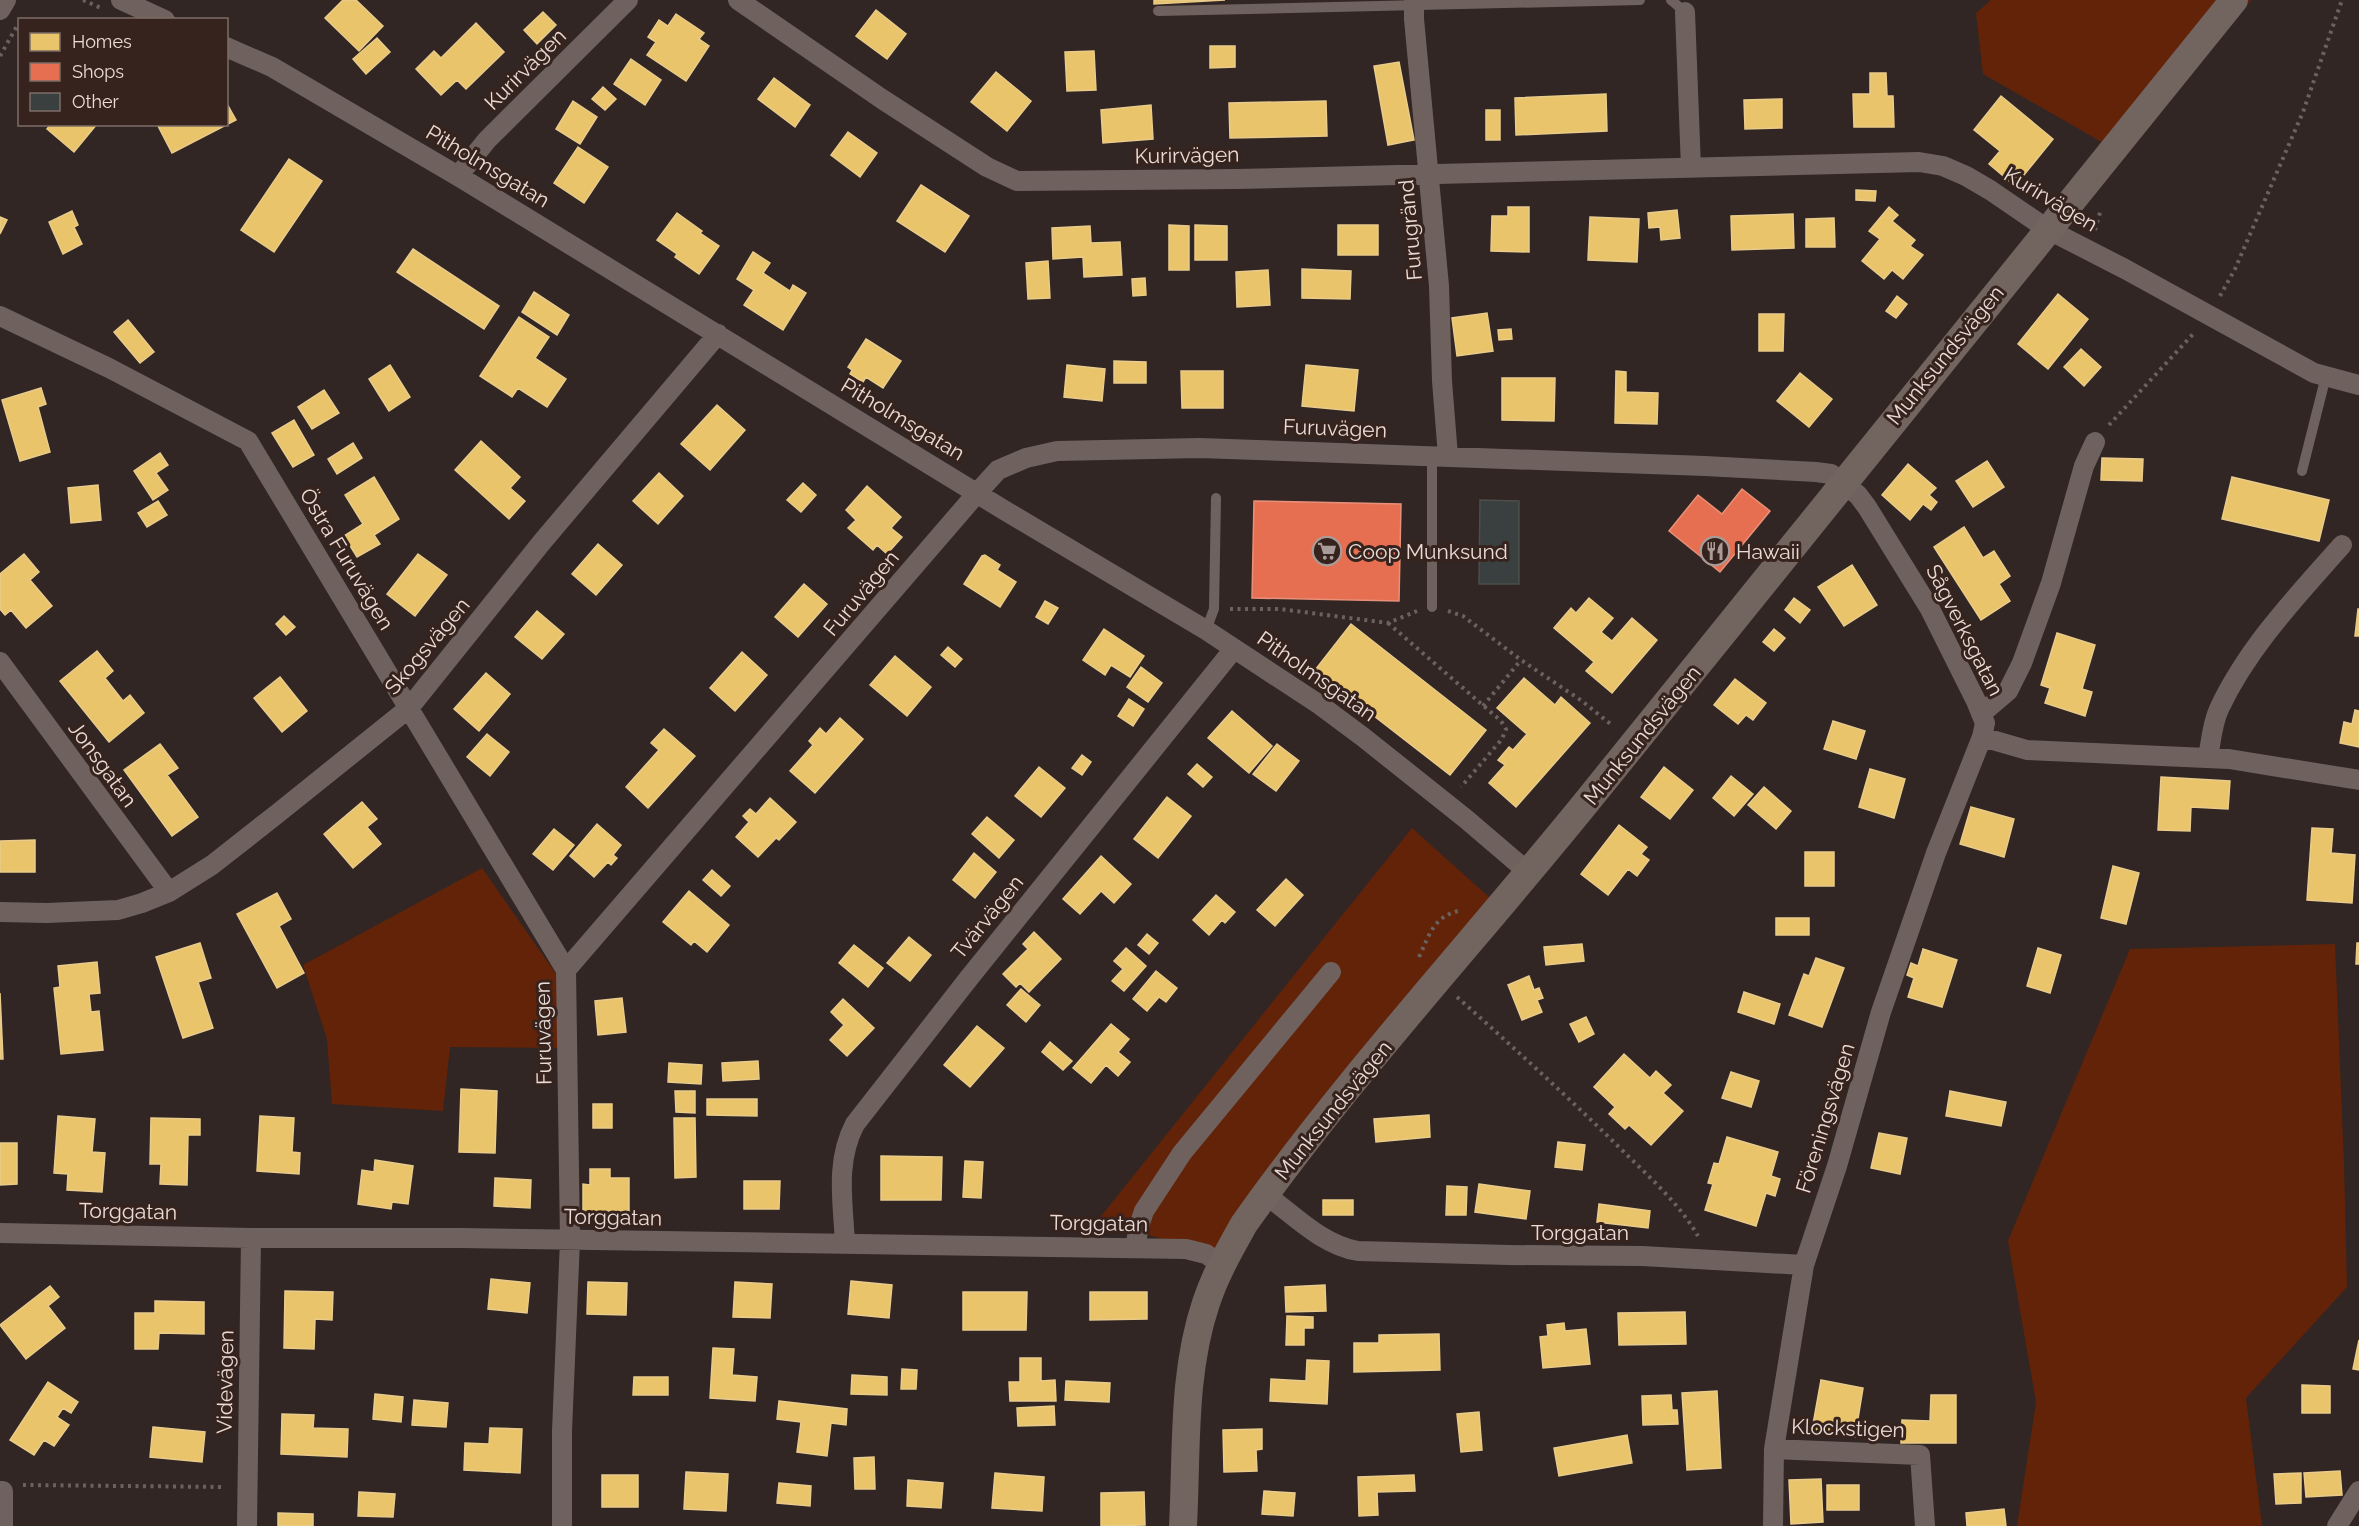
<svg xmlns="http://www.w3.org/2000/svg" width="2359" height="1526" font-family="Raleway,sans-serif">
  <rect width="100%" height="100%" fill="#312623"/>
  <path fill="#632309" d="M1991 0H2251L2126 156 1983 74 1976 13Z
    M1412 828 1500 907 1230 1259 1098 1220Z
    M482 868 561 981 560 1048 450 1047 443 1111 332 1104 327 1039 303 965Z
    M2335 944 2344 1165 2347 1287 2246 1398 2262 1526H2017L2036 1402 2008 1241 2130 949Z"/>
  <path fill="#e9c46a" stroke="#e9cb8b" stroke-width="1.5" d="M343 0H356L383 26 359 51 325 18Z
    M1154 0H1225L1154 4Z
    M876 10 906 34 887 59 856 36Z
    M543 12 556 25 537 44 524 30Z
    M676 14 704 33 699 39 709 46 686 81 647 55 656 42 648 37 659 20 668 26Z
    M476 23 504 52 466 89 457 80 441 95 416 69 434 51 441 58Z
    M377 38 390 52 366 74 353 59Z
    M1210 46H1235V67L1210 68Z
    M1094 51 1096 90 1067 91 1065 52Z
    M631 59 661 80 645 105 614 84Z
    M1399 62 1414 140 1388 145 1374 66Z
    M996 72 1031 101 1007 131 971 102Z
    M1870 73H1886L1887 96H1893L1894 127H1854L1853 94H1870Z
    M774 78 810 105 795 127 758 99Z
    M603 87 616 99 605 110 592 99Z
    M1606 94 1607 131 1516 135 1515 98Z
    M2001 96 2053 139 2015 186 1989 164 2000 151 1974 130Z
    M1782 99V128L1745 129 1744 100Z
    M573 101 597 117 580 144 556 129Z
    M1326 101 1327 136 1230 138 1229 103Z
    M226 102 236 120 172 153 158 126 226 124Z
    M1151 105 1153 139 1103 143 1101 110Z
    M1486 110H1500V140H1486Z
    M51 124H97L74 152 47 129Z
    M848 132 877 153 860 177 831 155Z
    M578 147 608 167 584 203 554 183Z
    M289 159 322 181 274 252 241 230Z
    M921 185 969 216 945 252 897 221Z
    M1856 190 1876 191 1875 201 1856 200Z
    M1508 207H1529V252L1491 251 1492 216H1508Z
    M1889 207 1898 215 1892 221 1915 240 1910 246 1923 255 1903 279 1892 270 1884 279 1862 261 1880 239 1869 231Z
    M1677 210 1680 238 1661 240 1660 227 1649 228 1648 213Z
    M72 211 78 225 74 227 82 244 63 254 49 222Z
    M677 213 702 231 700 233 719 246 699 274 675 257 677 254 657 240Z
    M1793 214 1794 248 1732 250 1731 216Z
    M0 217 7 220 0 234Z
    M1590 217 1639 219 1637 262 1588 260Z
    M1834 218 1835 247H1806V219Z
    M1169 225 1189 226V270H1169Z
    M1195 225 1227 226V260H1195Z
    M1338 225H1378V255H1338Z
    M1090 226 1091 243 1120 242 1122 275 1084 277 1083 257 1053 259 1052 228Z
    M413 249 499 306 484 329 397 272Z
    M753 252 770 263 763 273 790 291 793 285 806 293 783 330 744 305 754 290 737 279Z
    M1048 261 1050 298 1028 299 1026 263Z
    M1302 269 1351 271 1350 299 1302 298Z
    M1268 270 1270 305 1237 307 1236 272Z
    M1145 278 1146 295 1133 296 1132 279Z
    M534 292 569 315 557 335 522 312Z
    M2058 294 2088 319 2048 369 2018 344Z
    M1897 296 1907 304 1896 318 1886 311Z
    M1487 313 1493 351 1457 356 1452 318Z
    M1759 314H1784L1783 351H1759Z
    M519 317 549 337 535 358 566 379 547 407 518 388 512 397 480 376Z
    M128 320 154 352 140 363 114 332Z
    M1511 329 1512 339 1499 340 1498 330Z
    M866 339 901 361 883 388 866 377 863 382 850 374 852 370 848 367Z
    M2081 349 2101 367 2084 386 2064 367Z
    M1114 361 1146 362V383H1114Z
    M390 365 410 397 389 411 369 379Z
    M1067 365 1105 369 1102 401 1064 397Z
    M1306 365 1358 370 1354 411 1302 406Z
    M1181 371H1223V408H1182Z
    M1616 371 1626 372V392L1658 393 1657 424 1615 423Z
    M1800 373 1832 399 1809 427 1777 401Z
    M1502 378H1555L1554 421 1502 420Z
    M41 388 46 404 38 407 50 452 20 461 2 400Z
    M324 390 339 413 312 429 298 407Z
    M717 405 745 430 710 470 681 444Z
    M294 420 314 455 293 467 272 433Z
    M481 441 520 477 510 488 525 501 509 519 455 470Z
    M353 443 362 458 337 474 328 459Z
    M160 453 168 465 156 473 168 490 153 500 134 471Z
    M2102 458 2143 459 2142 481 2101 480Z
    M1987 461 2004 487 1973 507 1956 481Z
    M1908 464 1936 488 1929 495 1937 502 1931 510 1923 504 1910 520 1882 495Z
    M659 473 683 496 658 524 633 501Z
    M374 477 399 519 374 535 380 544 357 557 344 536 363 524 345 495Z
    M2232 477 2329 500 2319 541 2222 519Z
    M803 483 816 495 801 512 787 500Z
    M98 485 101 520 71 523 68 488Z
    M867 486 901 517 891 528 902 537 887 554 877 545 873 550 848 528 856 520 846 510Z
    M158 501 167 515 147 527 138 513Z
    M1964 527 1983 558 1994 551 2010 576 1999 584 2010 601 1981 620 1934 547Z
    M598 544 622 565 596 595 572 574Z
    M24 554 39 572 30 580 52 606 26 628 11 610 5 615 0 609V574Z
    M418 554 447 575 415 616 387 594Z
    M985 555 1000 565 997 570 1016 582 1000 607 964 584 982 556Z
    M1852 565 1877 605 1844 626 1818 587Z
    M804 584 827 604 798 637 775 617Z
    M1589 598 1613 618 1601 632 1612 641 1632 618 1657 640 1612 693 1586 671 1594 662 1554 628 1571 608 1576 613Z
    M1794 598 1810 610 1800 623 1785 610Z
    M1045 601 1058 608 1048 624 1036 617Z
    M2358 609H2359V636H2355Z
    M537 611 564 634 542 659 515 637Z
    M284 616 295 627 286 635 276 624Z
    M1351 624 1486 730 1450 775 1315 670Z
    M1104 629 1144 656 1130 677 1111 665 1105 675 1083 660Z
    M1774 629 1785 638 1774 651 1763 642Z
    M2057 633 2095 645 2082 689 2092 692 2085 716 2045 703 2050 688 2041 685Z
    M948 647 962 659 955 667 941 655Z
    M97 651 113 671 105 678 123 701 130 695 144 713 109 742 60 681Z
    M742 652 767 675 735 711 710 688Z
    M895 656 931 687 907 716 870 685Z
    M1141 667 1162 683 1148 702 1127 687Z
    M486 673 510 694 479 731 454 709Z
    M280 677 307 711 282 732 254 698Z
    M1524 678 1555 705 1561 697 1590 723 1516 807 1489 783 1505 765 1498 760 1509 747 1513 750 1527 734 1497 708Z
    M1735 679 1766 703 1753 720 1746 715 1738 724 1714 705Z
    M1129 699 1144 709 1133 726 1118 716Z
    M2355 710 2359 711V747L2340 743 2344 722 2352 724Z
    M1232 711 1272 746 1249 773 1208 738Z
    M840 718 863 739 815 793 790 771 813 745 809 741 820 728 826 734Z
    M1833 721 1865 731 1856 759 1824 749Z
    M664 729 695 756 648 808 626 787 659 750 651 743Z
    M487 734 509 752 490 776 467 757Z
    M160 744 178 768 167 775 198 817 172 836 124 770Z
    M1277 744 1299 761 1276 791 1253 774Z
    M1082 755 1091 762 1082 775 1072 768Z
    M1197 764 1212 777 1203 787 1188 774Z
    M1039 767 1065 788 1041 817 1015 796Z
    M1664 767 1693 790 1670 819 1641 797Z
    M1870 769 1905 779 1894 818 1859 807Z
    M1731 776 1753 794 1734 816 1713 798Z
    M2161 777 2230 781 2228 809 2191 807 2190 831 2158 830Z
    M1764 787 1791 811 1776 829 1748 805Z
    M1167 797 1191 816 1158 858 1134 839Z
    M770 798 796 822 779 840 776 838 758 857 736 837 749 822 743 816 750 809 756 814Z
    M362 802 377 819 367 827 381 844 353 868 324 834Z
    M1971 807 2014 819 2004 857 1960 844Z
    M987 817 1014 840 999 858 972 834Z
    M597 824 621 845 613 855 617 858 611 865 608 862 594 877 570 856Z
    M1619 825 1647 847 1641 854 1649 860 1637 876 1628 869 1608 895 1581 874Z
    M2312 828 2333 829 2331 853 2355 855 2352 903 2307 900Z
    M554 829 574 845 553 870 533 854Z
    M35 840V872H0V841Z
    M1805 852H1834V886H1805Z
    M974 853 996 872 975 898 953 880Z
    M1101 856 1131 884 1114 903 1101 891 1080 914 1063 899Z
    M2113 866 2139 873 2126 924 2101 918Z
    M712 870 730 886 721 896 703 880Z
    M1286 879 1303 895 1275 926 1257 910Z
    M689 891 729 925 707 952 694 941 691 945 663 922Z
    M277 893 291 919 279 926 304 973 277 988 237 914Z
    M1216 895 1235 912 1225 923 1222 920 1209 935 1193 920Z
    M1776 918H1809V935H1776Z
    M1034 932 1061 959 1029 992 1020 983 1016 987 1003 974 1028 949 1023 944Z
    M1147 934 1158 943 1149 954 1138 945Z
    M909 937 931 955 910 981 887 963Z
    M200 943 211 978 198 982 213 1028 183 1038 156 957Z
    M2357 943H2359V964H2356Z
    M1582 944 1584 961 1546 965 1544 947Z
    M854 945 883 968 868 987 839 963Z
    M1126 948 1146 966 1124 991 1112 981 1123 969 1114 961Z
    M2038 948 2061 955 2050 993 2027 986Z
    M1923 949 1957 960 1942 1007 1908 997 1914 978 1907 975 1911 963 1918 966Z
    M1816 958 1844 968 1822 1027 1789 1015 1804 974 1809 976Z
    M97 962 100 993 89 994 91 1012 99 1011 103 1050 61 1054 54 988 60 987 58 966Z
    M1156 971 1177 988 1166 1002 1159 997 1147 1011 1133 999Z
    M1529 976 1534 990 1539 988 1543 998 1537 1000 1542 1012 1522 1020 1508 985Z
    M1021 989 1040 1005 1026 1022 1007 1005Z
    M1744 992 1780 1004 1774 1024 1738 1012Z
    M0 993 3 1059H0Z
    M622 998 626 1032 598 1035 595 1001Z
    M843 999 874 1028 847 1056 830 1040 844 1025 831 1012Z
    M1586 1017 1594 1034 1579 1042 1570 1024Z
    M1111 1024 1129 1039 1118 1052 1130 1062 1118 1076 1106 1065 1091 1083 1073 1068Z
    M977 1026 1004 1048 970 1087 944 1065Z
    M1050 1042 1072 1061 1063 1070 1042 1052Z
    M1624 1054 1650 1078 1656 1071 1671 1085 1663 1093 1683 1111 1651 1145 1629 1125 1625 1129 1609 1114 1615 1107 1594 1087Z
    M758 1061 759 1079 723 1081 722 1063Z
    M669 1063 702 1065 701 1084 668 1082Z
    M1731 1072 1759 1081 1751 1107 1722 1098Z
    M461 1089 497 1091 495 1153 459 1152Z
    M675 1091H695V1113L676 1112Z
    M1950 1091 2006 1102 2001 1126 1946 1116Z
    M707 1099H757V1116L707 1115Z
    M593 1104H612V1128H593Z
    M1429 1115 1430 1137 1376 1142 1374 1119Z
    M58 1116 95 1119 92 1152 105 1153 102 1192 67 1190 68 1174 54 1173Z
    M260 1116 294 1118 292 1152 300 1153 299 1174 257 1171Z
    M151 1118 200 1119V1135H188L187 1185 160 1184 161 1164H150Z
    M674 1118H695L696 1177 675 1178Z
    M1879 1133 1907 1138 1900 1174 1871 1168Z
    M1727 1137 1778 1152 1771 1176 1780 1179 1775 1196 1766 1193 1756 1226 1705 1210 1713 1184 1708 1183 1714 1163 1719 1164Z
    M1558 1142 1585 1145 1582 1170 1555 1167Z
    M0 1143H17V1184L0 1185Z
    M881 1156 942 1157 941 1200H881Z
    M375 1160 413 1166 408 1204 392 1202 391 1209 358 1204 362 1170 374 1172Z
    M965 1161 983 1162 981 1198 963 1197Z
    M590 1169H610V1178H629V1211L583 1212V1184L590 1185Z
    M495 1178 531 1180 530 1208 494 1206Z
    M744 1181H780L779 1209H744Z
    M1479 1184 1530 1191 1526 1219 1475 1212Z
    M1447 1186 1467 1187 1466 1215H1446Z
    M1323 1200H1353V1215H1323Z
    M1599 1204 1650 1211 1648 1228 1597 1222Z
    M491 1279 530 1283 527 1313 488 1309Z
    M851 1281 892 1285 889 1318 848 1314Z
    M588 1282 627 1283 626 1315 587 1314Z
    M735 1282 772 1284 770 1318 733 1317Z
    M1325 1285 1326 1311 1286 1312 1285 1287Z
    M50 1286 59 1297 48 1306 65 1328 26 1359 0 1325Z
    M285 1291 333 1292 332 1320 315 1319 314 1349 284 1348Z
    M963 1292H1027L1026 1330H963Z
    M1090 1292H1147V1319L1090 1320Z
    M155 1301 204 1302V1334L159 1333 158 1349H135V1313H155Z
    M1685 1312 1686 1344 1619 1345 1618 1313Z
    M1287 1316 1313 1317V1328H1304V1345H1286Z
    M1564 1323 1565 1331 1586 1329 1590 1364 1543 1368 1540 1337 1548 1336 1547 1325Z
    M1439 1334 1440 1370 1354 1372V1343H1379V1335Z
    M2359 1340V1370L2353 1369Z
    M713 1348 734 1349 732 1375 757 1377 755 1401 710 1398Z
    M1020 1358H1041V1381L1055 1380 1056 1401H1010L1009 1382H1020Z
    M1307 1360 1329 1361 1327 1404 1270 1401 1271 1379 1306 1381Z
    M902 1369 917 1370 916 1389H901Z
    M852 1375 887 1377V1395L851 1394Z
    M634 1377H668V1395H633Z
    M1821 1380 1863 1388 1855 1437 1812 1430Z
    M1066 1381 1110 1383 1109 1402 1065 1400Z
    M48 1382 78 1402 71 1413 63 1408 57 1417 69 1425 54 1446 44 1440 34 1455 10 1440Z
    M2302 1385 2330 1386V1413H2302Z
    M1717 1391 1721 1468 1687 1470 1682 1393Z
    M375 1394 403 1397 401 1422 373 1419Z
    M1671 1395 1672 1410H1677L1678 1424 1643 1425 1642 1396Z
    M1931 1395H1956V1443H1901L1902 1420 1930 1421Z
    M414 1400 448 1403 446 1427 412 1425Z
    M779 1401 847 1409 846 1425 831 1423 827 1456 797 1452 801 1422 777 1419Z
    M1054 1406 1055 1425 1018 1426 1017 1408Z
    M1479 1412 1482 1450 1461 1452 1457 1414Z
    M282 1414 314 1415 313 1428 348 1429 347 1457 281 1454Z
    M153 1427 205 1432 202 1462 150 1457Z
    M490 1428 522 1429 520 1473 464 1470 465 1443 489 1444Z
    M1262 1429V1449L1256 1450 1257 1471 1224 1472 1223 1430Z
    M1627 1435 1632 1463 1559 1476 1554 1448Z
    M874 1457 875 1489H855L854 1458Z
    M2340 1471 2342 1495 2306 1497 2304 1473Z
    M686 1472 728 1474 726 1511 684 1509Z
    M995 1473 1044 1477 1042 1511 992 1508Z
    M2301 1473V1503L2276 1504 2274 1474Z
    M602 1475H638V1507H602Z
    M1414 1475 1415 1491 1377 1492 1378 1515 1359 1516 1358 1477Z
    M1821 1479 1823 1522 1791 1524 1789 1480Z
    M908 1480 943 1483 941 1508 907 1506Z
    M779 1483 811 1486 810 1506 777 1503Z
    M1827 1485H1859V1510H1827Z
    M1264 1491 1295 1493 1293 1516 1262 1514Z
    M359 1492 395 1494 393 1517 358 1516Z
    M1144 1492 1145 1525 1101 1526V1493Z
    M2004 1509 2006 1526H1967L1966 1513Z
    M278 1513 313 1514V1526H278Z"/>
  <path fill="#e76f51" stroke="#e89079" stroke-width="1.5" d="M1742 489 1770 511 1720 572 1669 531 1698 495 1722 514Z
    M1254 501 1401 504 1399 601 1252 598Z"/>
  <path fill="#39403f" stroke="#4d4d4a" stroke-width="1.5" d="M1480 500 1519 501V584H1479Z"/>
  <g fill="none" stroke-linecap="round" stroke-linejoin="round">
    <path stroke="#6b615e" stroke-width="4" stroke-dasharray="3 4.5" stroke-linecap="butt" d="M83 0 101 8
      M0 56 17 26
      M2095 230 2101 209
      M2220 296 2235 269 2303 112 2342 0
      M2109 425 2195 332
      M1230 609H1280L1388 623 1417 611
      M1448 611 1463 616 1521 660 1582 701 1613 726
      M1388 623 1501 721 1506 729 1502 739 1461 787
      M1483 706 1521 660
      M1419 957C1430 934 1433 916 1462 910
      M1457 997C1513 1047 1568 1097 1622 1150 1649 1177 1679 1203 1698 1236
      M23 1485 225 1487"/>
    <path stroke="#6f625e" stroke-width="10" d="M1671 0 1685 12
      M1158 11 1640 0
      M2302 471 2326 376
      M1432 607V456
      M1206 630 1214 609 1216 498"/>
    <path stroke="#6f625e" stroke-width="20" d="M121 0 165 20
      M738 0 882 99 987 167 1017 181 1237 179 1919 162 1943 166 1966 176 1990 190 2047 229 2125 269 2314 373 2359 385
      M1414 0V19L1439 286 1442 381 1448 456
      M0 10 6 0
      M1685 12 1691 168
      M226 47 272 67 458 176 1004 510 1206 630 1320 705 1363 737 1466 819 1528 872
      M458 176 487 140 628 0
      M0 316 109 368 248 441 566 970
      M0 662 169 892
      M1981 714 2008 691 2022 663 2051 583 2084 466 2095 442
      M2208 758C2211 742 2212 724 2219 709 2248 647 2297 596 2342 545
      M0 912 47 913 118 910 142 903 169 892 212 865 277 814 409 708 542 542 718 334
      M1265 1194C1294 1215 1322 1245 1358 1251L1509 1255 1642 1256 1804 1265
      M0 1233 251 1238H461L1186 1249 1206 1254 1222 1265
      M845 1243C843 1202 835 1162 855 1124L969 978 1229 655 1232 647
      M1135 1248 1139 1226 1144 1211 1182 1153 1331 972
      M1774 1449 1920 1455 1925 1526
      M0 1491H3V1526
      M247 1526 251 1238
      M562 1526V1431L570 1240 566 970 978 492 998 470 1026 458 1057 451 1199 448 1705 466 1816 472 1831 474 1858 495 1867 507 1930 609 1976 701 1985 723 1982 737 2027 750 2229 759 2359 780
      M1773 1526 1774 1449 1804 1265 1837 1166 1881 1012 1936 853 1982 737
      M2337 1526 2359 1491"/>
    <path stroke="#72645f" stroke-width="28" d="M1183 1526C1187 1451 1182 1374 1206 1303 1215 1275 1230 1249 1244 1224 1351 1073 1477 938 1593 794 1807 530 2019 264 2234 0"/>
  </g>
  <defs>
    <g id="supermarket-ring" transform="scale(1.5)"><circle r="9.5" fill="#37231d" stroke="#a99c98" stroke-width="1.5"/><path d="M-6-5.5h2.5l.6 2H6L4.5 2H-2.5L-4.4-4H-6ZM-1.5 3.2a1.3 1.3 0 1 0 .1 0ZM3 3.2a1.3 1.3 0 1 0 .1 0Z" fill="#a99c98"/></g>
    <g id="restaurant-ring" transform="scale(1.5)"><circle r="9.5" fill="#37231d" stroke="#a99c98" stroke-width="1.5"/><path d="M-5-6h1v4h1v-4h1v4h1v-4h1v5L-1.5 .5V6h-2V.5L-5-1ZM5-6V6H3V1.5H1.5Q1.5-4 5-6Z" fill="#a99c98"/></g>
  </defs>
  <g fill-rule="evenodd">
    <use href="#supermarket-ring" x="1327" y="551"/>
    <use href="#restaurant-ring" x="1715" y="551"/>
  </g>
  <g text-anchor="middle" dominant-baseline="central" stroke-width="6" stroke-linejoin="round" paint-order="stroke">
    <g font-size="21" fill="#e9dcd7" stroke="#37231d">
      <text transform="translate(525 69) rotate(-45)">Kurirvägen</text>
      <text transform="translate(1187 155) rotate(-1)">Kurirvägen</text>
      <text transform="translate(488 166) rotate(31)">Pitholmsgatan</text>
      <text transform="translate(2051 199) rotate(31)">Kurirvägen</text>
      <text transform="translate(1410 230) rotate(-95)">Furugränd</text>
      <text transform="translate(1945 355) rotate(-51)">Munksundsvägen</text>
      <text transform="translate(903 419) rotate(31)">Pitholmsgatan</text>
      <text transform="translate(1335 428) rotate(2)">Furuvägen</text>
      <text transform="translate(347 559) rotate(59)">Östra Furuvägen</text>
      <text transform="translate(861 593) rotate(-50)">Furuvägen</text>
      <text transform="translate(1965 630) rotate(63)">Sågverksgatan</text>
      <text transform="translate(427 646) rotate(-50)">Skogsvägen</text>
      <text transform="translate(1317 676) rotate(35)">Pitholmsgatan</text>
      <text transform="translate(1642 735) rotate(-51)">Munksundsvägen</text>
      <text transform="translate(103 764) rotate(54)">Jonsgatan</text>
      <text transform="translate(987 917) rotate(-51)">Tvärvägen</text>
      <text transform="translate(543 1033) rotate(-91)">Furuvägen</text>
      <text transform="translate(1333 1110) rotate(-51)">Munksundsvägen</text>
      <text transform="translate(1825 1118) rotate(-73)">Föreningsvägen</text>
      <text transform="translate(128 1211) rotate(1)">Torggatan</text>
      <text transform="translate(613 1217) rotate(1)">Torggatan</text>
      <text transform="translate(1099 1223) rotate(1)">Torggatan</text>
      <text x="1580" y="1232">Torggatan</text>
      <text transform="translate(225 1382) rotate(-89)">Videvägen</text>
      <text transform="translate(1848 1428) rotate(2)">Klockstigen</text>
    </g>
    <g font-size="21" fill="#e9dcd7" stroke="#37231d" text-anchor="start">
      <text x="1348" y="551">Coop Munksund</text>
      <text x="1736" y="551">Hawaii</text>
    </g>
  </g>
  <rect x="18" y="18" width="210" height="108" fill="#37231d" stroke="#7e6d67" stroke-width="1.5"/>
  <rect x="30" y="33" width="30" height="18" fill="#e9c46a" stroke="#7e6d67" stroke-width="1.5"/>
  <text x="72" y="48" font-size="18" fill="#e9dcd7">Homes</text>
  <rect x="30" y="63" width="30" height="18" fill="#e76f51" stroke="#7e6d67" stroke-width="1.5"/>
  <text x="72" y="78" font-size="18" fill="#e9dcd7">Shops</text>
  <rect x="30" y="93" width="30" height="18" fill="#39403f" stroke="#7e6d67" stroke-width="1.5"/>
  <text x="72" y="108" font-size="18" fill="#e9dcd7">Other</text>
</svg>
